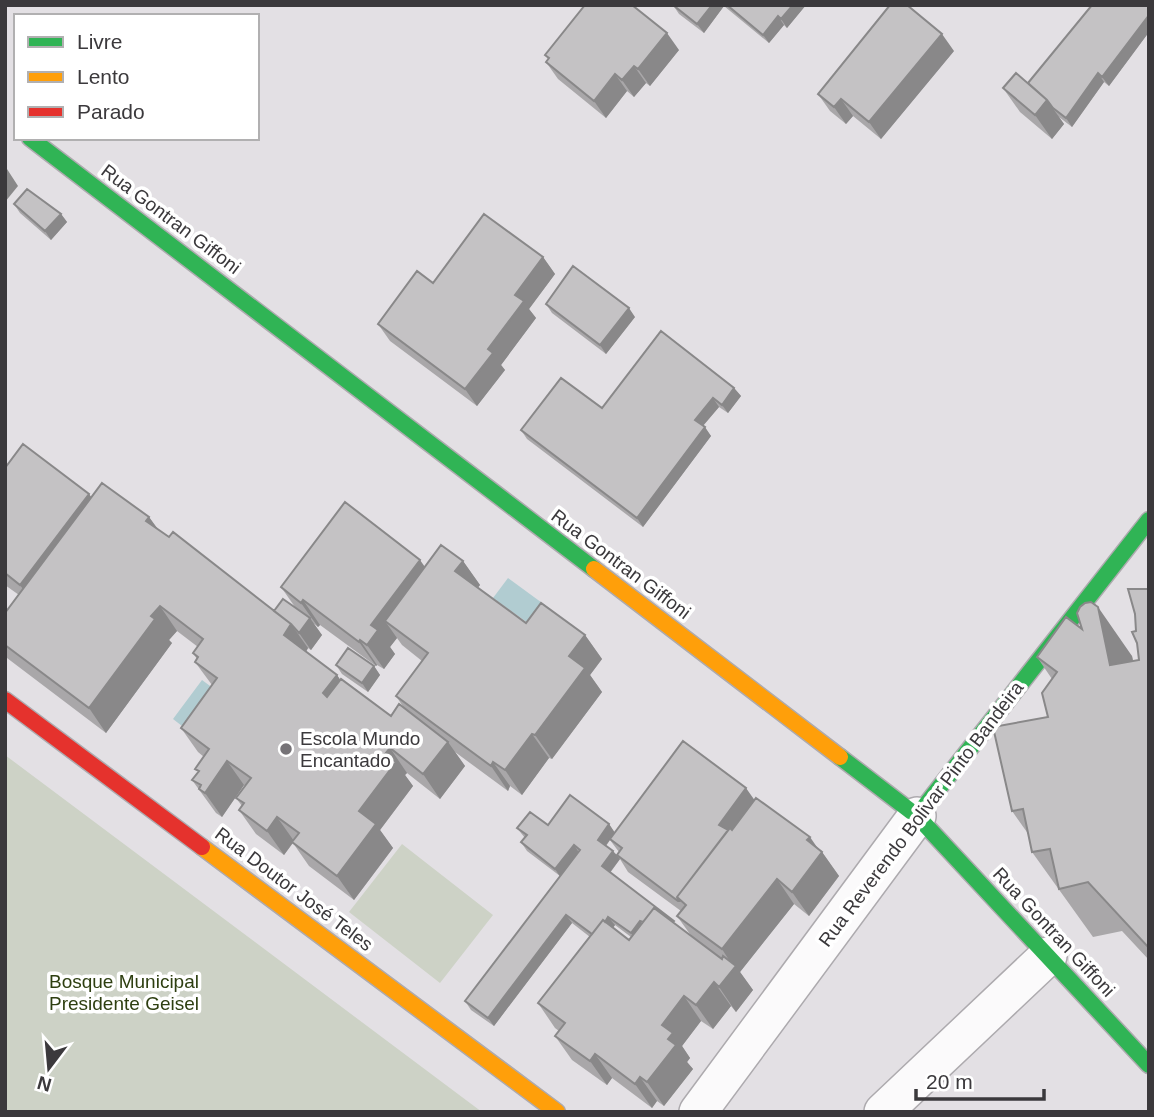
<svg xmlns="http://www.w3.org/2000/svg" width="1154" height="1117" font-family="Arial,sans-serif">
  <rect width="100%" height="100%" fill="#e3e0e4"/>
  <path fill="#cdd2c6" d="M5 755 482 1112H5Z
    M402 844 493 915 440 983 349 912Z"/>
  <path fill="#b1ccd1" d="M508 578 549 608 535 628 493 598Z
    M202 680 221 694 191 733 173 719Z"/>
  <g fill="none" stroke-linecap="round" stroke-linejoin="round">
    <g stroke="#adaaae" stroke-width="40">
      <path id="street" d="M698 1112 917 816
        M883 1112 1048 956"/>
    </g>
    <g stroke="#adaaae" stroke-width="19">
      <path id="fast" d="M30 138 594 569
        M840 757 917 816 1149 1065
        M917 816 1149 520"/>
    </g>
    <g stroke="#adaaae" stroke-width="19">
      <path id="slow" d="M594 569 840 757
        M202 847 557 1112"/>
    </g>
    <g stroke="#adaaae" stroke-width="19">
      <path id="jam" d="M5 700 202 847"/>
    </g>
    <use href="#street" stroke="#fbfafb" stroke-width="37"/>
    <use href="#fast" stroke="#30b455" stroke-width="16"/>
    <use href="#slow" stroke="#ff9f0a" stroke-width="16"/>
    <use href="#jam" stroke="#e5322d" stroke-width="16"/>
  </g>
  <path fill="#a9a7a9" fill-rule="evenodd" d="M673 5H806L787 28 784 25 769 43 724 6 704 33 679 14Z
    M1149 5V32L1109 86 1104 82 1072 127 1059 117 1064 124 1052 139 1020 112 1003 88 1028 83Z
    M679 50 650 86 646 83 634 97 627 91 606 118 558 79 546 62 548 59 545 55Z
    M954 51 881 139 853 116 846 124 830 111 818 94Z
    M14 204 61 214 67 222 51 240 20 213Z
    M543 257 555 274 529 309 536 318 501 365 505 370 477 406 390 341 378 324 433 283Z
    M546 304 635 317 606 354 552 313Z
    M734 388 741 396 728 413 719 407 703 426 711 436 643 527 527 439 521 430 602 408Z
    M5 468 89 494 91 497 149 517 158 529 274 611 295 607 281 587 425 567 463 561 480 585 477 588 526 623 585 635 602 659 590 675 602 692 552 759 549 758 522 795 510 786 508 791 455 752 465 766 440 799 407 773 405 775 413 786 380 830 393 848 354 900 309 866 293 843 284 855 256 834 239 810 242 806 236 798 245 786 244 785 222 817 216 813 192 780 198 772 195 769 204 757 198 752 181 728 212 685 195 662 197 659 193 653 198 647 177 631 169 640 172 643 106 733 7 658 5 656V613L19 595 5 585ZM313 623 318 627 320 625 376 666 377 665 384 669 395 654 390 647 397 638 402 645 422 661 396 696 404 708 391 716 340 680 337 675 306 652 308 648 311 650 322 635Z
    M1149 589V960L1122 931 1093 937 1032 852 1029 835 1012 811 1048 717 1052 679 1037 657 1082 629 1132 656 1133 661 1139 660 1136 631Z
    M336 665 374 666 380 675 368 692 342 674Z
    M755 800 822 852 839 876 809 916 794 904 740 972 753 990 736 1012 731 1006 713 1029 701 1021 682 1046 690 1058 687 1062 693 1069 664 1106 657 1101 652 1108 612 1078 607 1085 572 1060 555 1036 559 1031 555 1028 538 1003 590 937 572 923 494 1026 471 1010 465 1001 560 876 527 851 521 842 525 838 517 828 548 825 609 824 615 833ZM610 840 619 852 617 855 606 846ZM620 859 628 872 681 911 677 916 692 937 610 873ZM615 925 631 937 629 940 613 928Z"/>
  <path fill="#898889" d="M712 5 724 6 704 33 697 24Z
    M793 5H806L787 28 781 19Z
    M1149 15V32L1109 86 1102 77Z
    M778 16 784 25 769 43 763 35Z
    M667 33 679 50 650 86 638 69Z
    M942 34 954 51 881 139 869 122Z
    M634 66 646 83 634 97 622 80Z
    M1098 73 1104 82 1072 127 1066 118Z
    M615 74 627 91 606 118 594 101Z
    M841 99 853 116 846 124 834 107Z
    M1047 100 1064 124 1052 139 1035 115Z
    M7 169 18 186 5 202V170Z
    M61 214 67 222 51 240 45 231Z
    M543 257 555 274 529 309 536 318 501 365 505 370 477 406 465 389 488 349 515 295Z
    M629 308 635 317 606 354 600 345Z
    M734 388 741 396 728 413 722 405Z
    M713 398 719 407 701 428 695 420Z
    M705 427 711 436 643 527 637 518Z
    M89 494 106 518 37 609 20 585Z
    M149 517 166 541 146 521Z
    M420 560 437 584 385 621 397 638 390 647 395 654 384 669 367 645 371 625Z
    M463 561 480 585 472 595 455 571Z
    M303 600 320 625 318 627 301 603Z
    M160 606 177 631 169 640 172 643 106 733 89 708 151 616Z
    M1098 607 1132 656 1144 714 1110 665Z
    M310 618 322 635 311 650 299 633Z
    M291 624 308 648 301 660 284 635Z
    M585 635 602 659 590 675 602 692 552 759 535 735 569 656Z
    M360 640 377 665 376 666 359 642Z
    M374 666 380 675 368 692 362 683Z
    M337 675 354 700 340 718 323 693Z
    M532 734 549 758 522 795 505 770Z
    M448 742 465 766 440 799 423 774Z
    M390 748 407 773 405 775 413 786 380 830 393 848 354 900 337 876 359 811 385 754Z
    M227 761 244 785 222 817 205 793Z
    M493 762 510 786 508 791 491 766Z
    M746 788 758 805 734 838 719 825Z
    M277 817 294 841 284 855 267 831Z
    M609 824 615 833 604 848 598 840Z
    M810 837 821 853 822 852 839 876 809 916 792 892 807 840Z
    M574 845 580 854 561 878 555 869Z
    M613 851 620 859 608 875 602 866Z
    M777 879 794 904 740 972 753 990 736 1012 719 987 734 968 722 949Z
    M566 915 572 923 494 1026 488 1018Z
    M608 917 615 925 600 945 594 936Z
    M640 921 647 929 637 942 631 933Z
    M714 982 731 1006 713 1029 696 1005Z
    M684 996 701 1021 682 1046 690 1058 687 1062 693 1069 664 1106 647 1082 668 1039 662 1025Z
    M595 1054 612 1078 607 1085 590 1061Z
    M640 1077 657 1101 652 1108 635 1084Z"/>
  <path fill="#c4c2c4" stroke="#898889" stroke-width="2" d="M585 5H632L667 33 638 69 634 66 622 80 615 74 594 101 546 62 549 58 545 55Z
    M673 5H712L697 24Z
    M727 5H793L781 19 778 16 763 35Z
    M890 5H907L942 34 869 122 841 99 834 107 818 94Z
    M1092 5H1149V15L1102 77 1098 73 1066 118 1053 108 1047 100 1028 83Z
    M1016 73 1047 100 1035 115 1003 88Z
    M27 189 61 214 45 231 14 204Z
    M484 214 543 257 515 295 524 301 488 349 493 353 465 389 378 324 417 271 433 283Z
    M573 266 629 308 600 345 546 304Z
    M661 331 734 388 722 405 713 398 695 420 705 427 637 518 521 430 561 378 602 408Z
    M23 444 89 494 20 585 5 573V468Z
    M102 483 149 517 146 521 169 537 173 532 291 624 284 635 337 675 323 693 327 697 341 679 391 716 399 704 448 742 423 774 390 748 385 754 396 762 359 811 376 824 337 876 292 842 299 833 277 817 267 831 239 810 244 803 236 798 251 778 227 761 205 793 199 789 201 785 192 780 199 771 195 769 209 749 181 728 217 678 195 662 198 657 193 653 203 639 160 606 151 616 155 619 89 708 5 645V613Z
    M345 502 420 560 371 625 378 630 367 645 360 640 359 642 303 600 301 603 281 587Z
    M441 545 463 561 455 571 526 623 541 603 585 635 569 656 585 668 535 735 532 734 505 770 493 762 491 766 396 696 428 653 385 621Z
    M1128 589H1149V948L1088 882 1059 889 1050 849 1032 852 1023 809 1012 811 993 727 1048 717 1042 693 1057 672 1037 657 1066 617 1082 629 1077 613 1080 607 1085 603 1091 602 1098 607 1110 665 1139 660 1137 643 1132 632 1136 631 1135 614Z
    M283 599 310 618 299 633 291 624 274 611Z
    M348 648 374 666 362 683 336 665Z
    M683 741 746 788 719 825 728 830 677 897 679 901H678L617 855 622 848 610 839Z
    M570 795 609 824 598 840 613 851 602 866 674 921 673 922 654 908 643 922 640 921 631 933 608 917 605 922 603 920 592 934 566 915 488 1018 465 1001 580 850 574 845 555 869 521 842 527 835 517 828 530 812 548 825Z
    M756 798 810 837 807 840 822 852 792 892 777 879 722 949 677 916 686 905 677 897 730 828 732 830Z
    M654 908 722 959 723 956 736 966 719 987 714 982 696 1005 684 996 662 1025 673 1033 668 1039 676 1045 647 1082 640 1077 635 1084 595 1054 590 1061 555 1036 565 1023 538 1003 603 920 629 940Z"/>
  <circle fill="#767377" stroke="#fff" stroke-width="2.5" cx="286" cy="749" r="7"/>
  <g text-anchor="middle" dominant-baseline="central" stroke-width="7" stroke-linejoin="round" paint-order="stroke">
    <g font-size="19" fill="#3b393c" stroke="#fff">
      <text transform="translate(171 219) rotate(37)">Rua Gontran Giffoni</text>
      <text transform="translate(621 564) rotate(37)">Rua Gontran Giffoni</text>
      <text transform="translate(921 814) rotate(-53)">Rua Reverendo Bolivar Pinto Bandeira</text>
      <text transform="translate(294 889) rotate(37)">Rua Doutor José Teles</text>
      <text transform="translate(1054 932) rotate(47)">Rua Gontran Giffoni</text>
    </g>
    <g font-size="19" fill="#3b393c" stroke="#fff" text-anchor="start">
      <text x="300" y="738">Escola Mundo<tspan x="300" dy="22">Encantado</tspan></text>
    </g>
    <g font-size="19" fill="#2e3f11" stroke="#fff">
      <text x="124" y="981">Bosque Municipal<tspan x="124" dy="22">Presidente Geisel</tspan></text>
    </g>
  </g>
  <rect width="1154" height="1117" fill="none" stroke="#3b393c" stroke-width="14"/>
  <rect x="14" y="14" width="245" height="126" fill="#ffffff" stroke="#b1b0b1" stroke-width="2"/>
  <rect x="28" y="37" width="35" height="10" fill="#30b455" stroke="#b1b0b1" stroke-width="2"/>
  <text x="77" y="49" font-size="21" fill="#3b393c">Livre</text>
  <rect x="28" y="72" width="35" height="10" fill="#ff9f0a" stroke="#b1b0b1" stroke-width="2"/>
  <text x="77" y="84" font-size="21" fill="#3b393c">Lento</text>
  <rect x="28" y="107" width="35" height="10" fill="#e5322d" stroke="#b1b0b1" stroke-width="2"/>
  <text x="77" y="119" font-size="21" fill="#3b393c">Parado</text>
  <g transform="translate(49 1068) rotate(196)" stroke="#ffffff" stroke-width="5" paint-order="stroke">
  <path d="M0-5L12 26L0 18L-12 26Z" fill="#3b393c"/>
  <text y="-10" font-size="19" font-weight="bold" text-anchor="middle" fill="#3b393c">N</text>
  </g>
  <path d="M916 1089v10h128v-10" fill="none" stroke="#3b393c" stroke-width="3.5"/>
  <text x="926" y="1089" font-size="21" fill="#3b393c" stroke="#ffffff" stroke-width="5" paint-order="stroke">20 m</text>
</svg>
